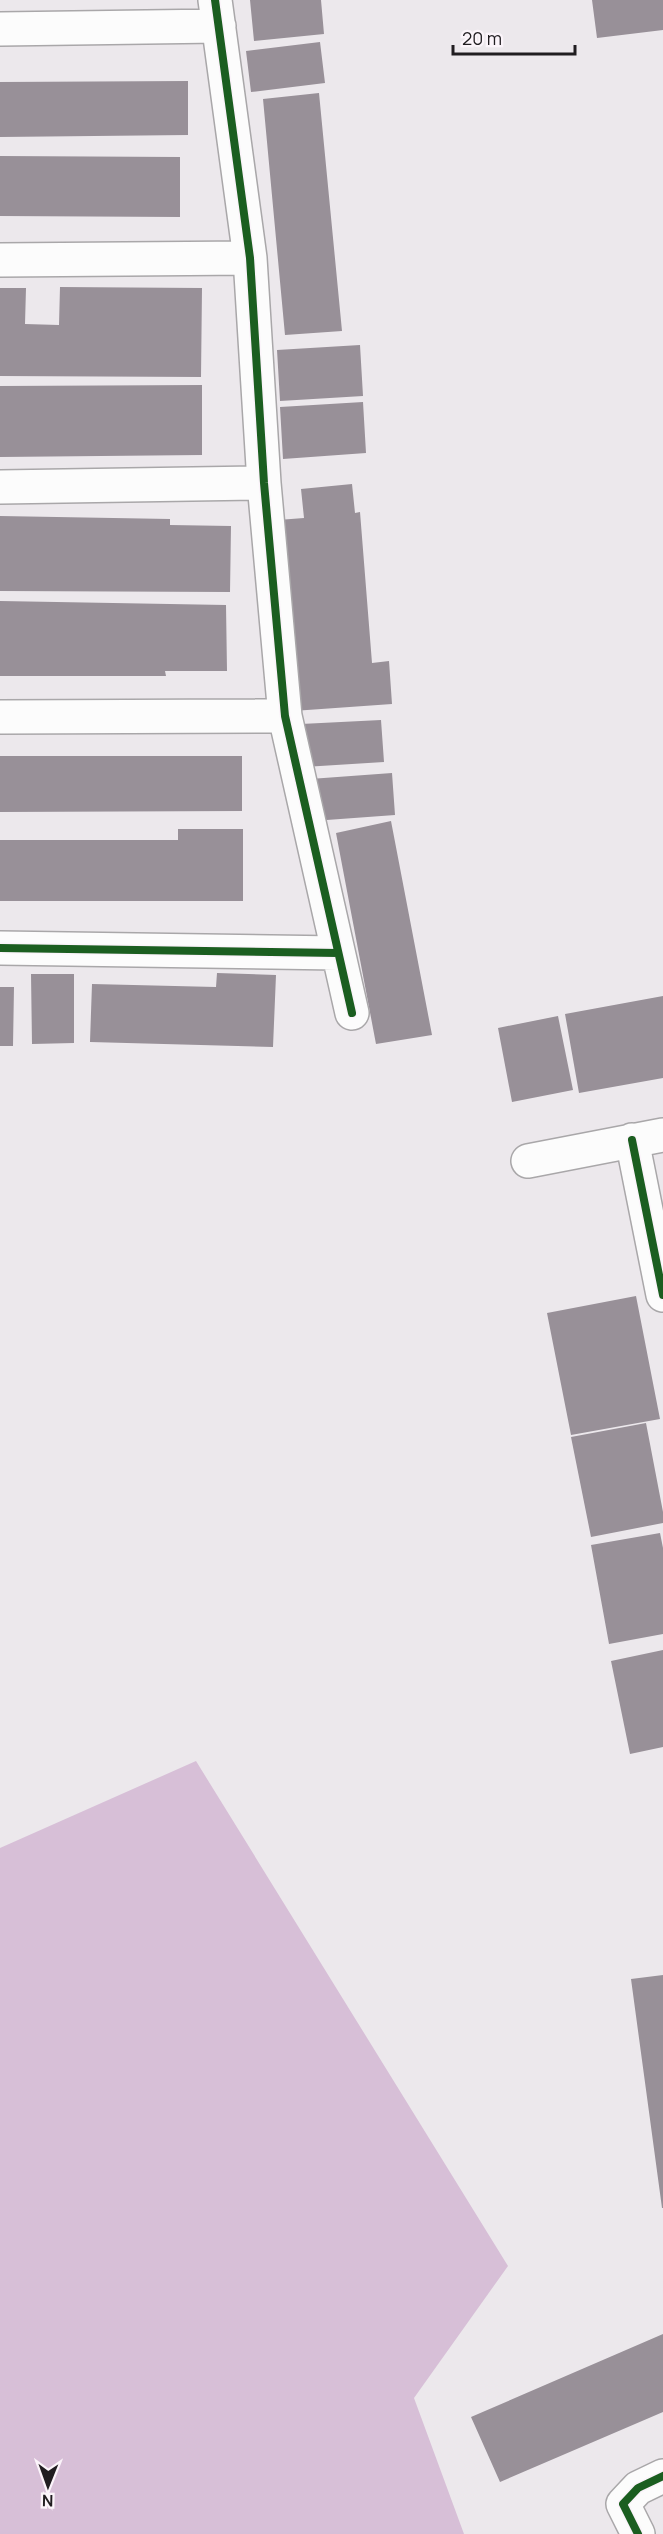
<svg xmlns="http://www.w3.org/2000/svg" width="663" height="2534" font-family="Manrope,sans-serif">
  <rect width="100%" height="100%" fill="#ece8ec"/>
  <path fill="#d7bfd7" d="M196 1761 508 2266 414 2398 464 2534H0V1848Z"/>
  <path fill="#989098" d="M250 0H321L324 34 254 41Z
    M592 0H663V30L597 38Z
    M320 42 325 83 251 92 246 51Z
    M188 81V135L0 137V82Z
    M319 93 342 331 285 335 263 99Z
    M0 156 180 157V217L0 216Z
    M60 287 202 288 201 377 0 376V288H26L25 324 59 325Z
    M360 345 363 396 280 401 277 350Z
    M202 385V455L0 457V386Z
    M363 402 366 453 283 459 280 407Z
    M352 484 355 513 360 512 372 663 389 661 392 704 293 711 278 520 304 518 301 489Z
    M0 516 170 519V525L231 526 230 592 0 591Z
    M0 601 226 605 227 671H165L166 676H0Z
    M381 720 384 762 304 767 301 724Z
    M0 756H242V811L0 812Z
    M392 773 395 815 313 821 310 779Z
    M391 821 432 1035 376 1044 336 833Z
    M178 829H243V901H0V840H178Z
    M217 973 276 975 273 1047 90 1042 92 984 216 987Z
    M31 974H74V1043L32 1044Z
    M0 987H14L13 1046H0Z
    M663 996V1078L579 1093 565 1014Z
    M558 1016 573 1090 512 1102 498 1028Z
    M636 1296 660 1419 571 1435 547 1313Z
    M646 1423 663 1512V1523L591 1537 571 1437Z
    M660 1533 663 1548V1634L609 1644 591 1545Z
    M663 1650V1747L630 1754 611 1661Z
    M663 1975V2208H662L631 1979Z
    M663 2334V2412L500 2482 471 2417Z"/>
  <g fill="none" stroke-linecap="round" stroke-linejoin="round">
    <g stroke="#a9a7a9" stroke-width="36">
      <path id="street" d="M215 0 250 258 264 483 285 716 352 1013
        M0 29 219 26
        M0 260 250 258
        M0 487 264 483
        M0 717 285 716
        M0 948 338 953
        M632 1140 663 1295
        M528 1161 663 1135
        M638 2534 623 2504 638 2488 663 2476"/>
    </g>
    <use href="#street" stroke="#fcfcfc" stroke-width="33"/>
    <g stroke="#fbf4fa" stroke-width="11">
      <path id="cycleway" d="M215 0 250 258 264 483 285 716 352 1013
        M0 948 338 953
        M632 1140 663 1295
        M638 2534 623 2504 638 2488 663 2476"/>
    </g>
    <use href="#cycleway" stroke="#1b5e20" stroke-width="8"/>
  </g>
  <g transform="translate(48 2486) rotate(181)" stroke="#fbf4fa" stroke-width="4.5" paint-order="stroke">
  <path d="M0-4.5L10 22L0 15L-10 22Z" fill="#201d20"/>
  <text y="-9" font-size="16" font-weight="bold" text-anchor="middle" fill="#201d20">N</text>
  </g>
  <path d="M453 45v9h122v-9" fill="none" stroke="#201d20" stroke-width="3"/>
  <text x="462" y="45" font-size="18" fill="#201d20" stroke="#fbf4fa" stroke-width="4.5" paint-order="stroke">20 m</text>
</svg>
